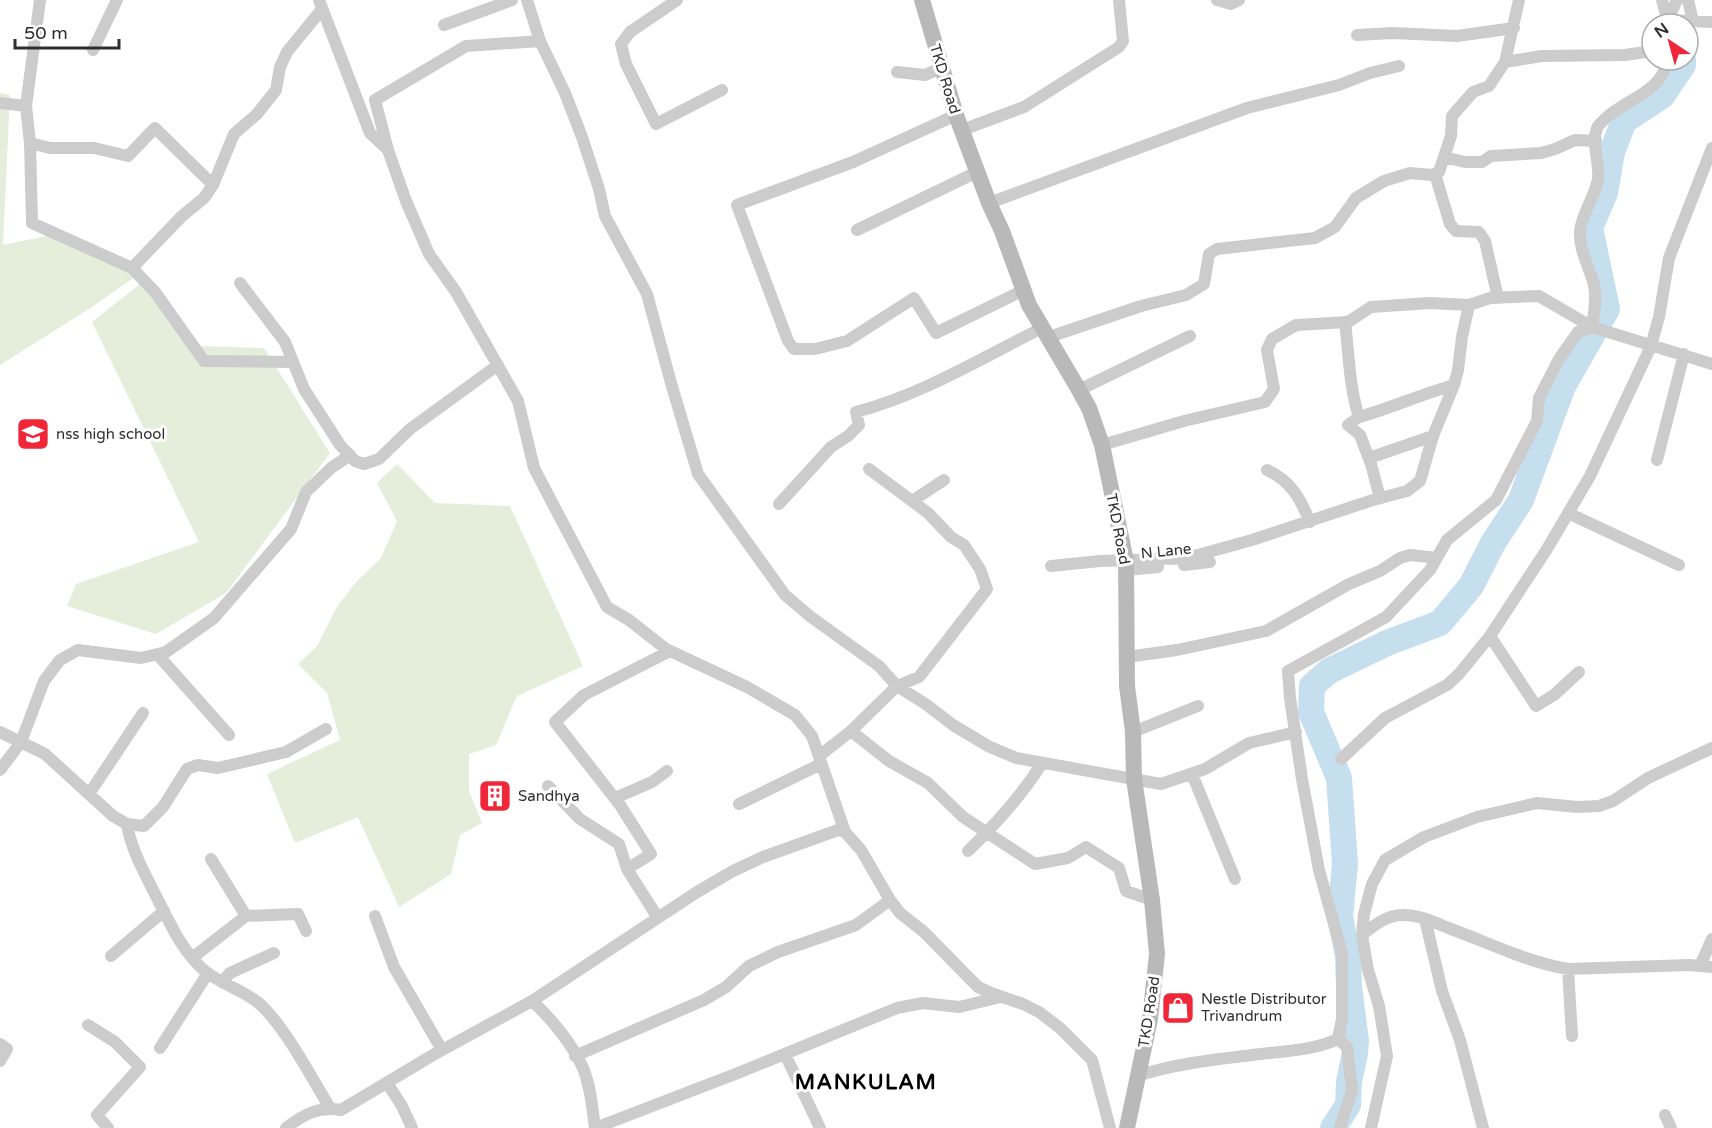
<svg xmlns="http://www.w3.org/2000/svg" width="1712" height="1128" font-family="'Varela Round',sans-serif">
  <rect width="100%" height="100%" fill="#fff"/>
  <path fill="#e5eddb" d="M0 93 10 95 3 245 56 234 136 276 89 309 0 365Z
    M145 280 200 346 264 348 330 453 226 593 156 634 67 606 76 584 199 542 92 322Z
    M397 464 435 503 510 506 583 666 517 696 496 745 469 754V791L482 823 460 835 451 874 399 907 358 817 295 843 267 774 340 740 327 693 298 664 317 646 337 607 355 583 381 558 397 521 377 483Z"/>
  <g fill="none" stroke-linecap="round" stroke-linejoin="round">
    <path stroke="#c6dfee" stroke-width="26" d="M1333 1128 1348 1105 1349 1082 1355 1053 1356 1041 1349 987 1348 956 1340 917 1345 864 1339 778 1311 712 1312 686 1329 671 1387 643 1440 623 1471 586 1493 543 1521 500 1563 386 1607 309 1590 228 1605 193 1612 152 1624 121 1662 96 1683 65V60"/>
    <path stroke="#ccc" stroke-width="12" d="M319 0 370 133 387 149
      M527 0 540 41
      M677 0 630 32 621 44 626 64 656 124 722 90
      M1217 0 1231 4 1239 0
      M1662 0 1668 22
      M1677 0 1668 20 1712 22
      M1688 0 1693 21
      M444 25 512 0
      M1357 35 1393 33 1457 36 1514 28
      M93 50 117 0
      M1505 62 1542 56 1625 55 1652 51
      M897 72 925 75 941 68
      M0 103 26 106 30 143 32 223 132 268 155 292 204 361 293 362
      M26 106 40 0
      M956 115 853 162 737 205 788 341 794 349H815L847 341 914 298 936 333 1024 290
      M962 130 1024 107 1119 47 1123 41 1119 0
      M30 143 50 148H94L128 156 155 128 213 185
      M1444 157 1465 162H1482L1491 156 1541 153 1555 149 1575 140 1596 141
      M1435 174 1450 224 1456 231 1479 232 1485 241 1498 298
      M989 203 1247 108 1339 85 1370 73 1399 66
      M857 230 977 172
      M132 268 182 216 204 198 213 185 234 134 257 114 276 90 280 67 287 52 322 9
      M240 283 285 342 304 389 340 445 355 461 364 464 379 459 410 429 498 365
      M1345 322C1349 354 1349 386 1359 417L1348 425 1360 435 1371 464 1380 498
      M1592 327C1594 313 1597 299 1594 285 1590 268 1579 251 1580 232 1581 214 1595 197 1598 179 1600 163 1591 144 1597 128 1598 125 1603 121 1606 118 1626 99 1663 92 1667 60
      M1049 337 1141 306 1186 295 1204 284 1209 254 1217 249 1315 238 1335 227 1356 198 1384 181 1410 173 1432 175 1439 172 1451 136 1452 116 1473 92 1489 86 1505 62 1519 0
      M1079 390 1190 336
      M1359 417C1391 408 1422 394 1454 385
      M1102 445 1184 421 1265 402 1274 389 1267 350 1272 339 1296 325 1348 322 1371 307 1430 303 1469 305 1490 298 1539 296 1592 327 1712 364
      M1369 458 1433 436
      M1657 460 1684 354
      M1267 470C1291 481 1300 498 1310 522
      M912 501 944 480
      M779 504 831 447 848 436 859 425 856 412C921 395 982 358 1042 328
      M1568 513 1679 565
      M1184 565 1210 562
      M1051 566 1100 561 1187 558 1252 540 1373 500 1407 491 1420 481 1433 436 1454 385 1458 370 1462 337 1469 305
      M1126 570 1158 567
      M1490 636 1536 706 1554 695 1579 672
      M157 654 229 735
      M1127 657 1177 650 1266 631 1349 584 1380 571 1400 558 1410 555 1437 558
      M851 731 889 761 928 783 963 817 1035 864 1068 858 1086 847 1119 868 1126 891 1152 900
      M0 732 45 754 113 816 127 824 144 826 163 807 187 769 198 765 218 768 286 752 326 729
      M1133 732 1198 706
      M819 756 851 731 897 686 919 677 987 589 980 569 964 545 951 537 928 513 869 469
      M1341 759 1385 718 1447 685 1459 674 1490 636 1547 549 1590 476 1651 346 1659 317 1669 258 1712 148
      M0 770 21 742 44 681 60 660 78 650 141 658 166 652 214 618 291 529 306 492 331 468 350 455
      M1192 774 1235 879
      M548 786 580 819 619 844 627 869
      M89 794 143 713
      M615 798 652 782 667 771
      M739 804 821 764
      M127 824C131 849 143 870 154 892 169 921 181 951 206 972 223 985 246 991 261 1005 287 1030 311 1077 330 1108
      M845 832 812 736 795 715 747 687 666 649 629 620 607 607 534 468 518 401 456 292 429 254 406 201 388 150 375 100 466 46 540 41 565 93 582 137 599 189 605 216 647 294 671 383 698 474 785 595 811 617 879 666 897 686 927 705 953 725 988 746 1016 758 1161 784 1205 769 1249 743 1296 732
      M968 851C995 825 1022 795 1042 763
      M211 859 246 916 298 914 306 931
      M375 916 394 967 442 1050
      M658 918 627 869 651 854 620 805 555 722 584 695 670 651
      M1425 919 1442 991 1460 1040 1483 1128
      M1362 935C1373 926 1387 915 1402 915 1418 914 1436 923 1451 929 1489 943 1527 962 1568 969L1689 965 1712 967
      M111 956 164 911
      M192 958 246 916
      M1700 966 1712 939
      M1568 969 1572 1036
      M222 982 230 973 274 953
      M532 1001C551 1018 573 1045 583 1068 591 1087 592 1108 595 1128
      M88 1025 115 1042 140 1067 97 1115 108 1128
      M1338 1039 1347 1047 1352 1090 1340 1128
      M0 1044 7 1049 0 1061
      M160 1048 208 973
      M785 1054 820 1128
      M575 1056 704 1000 726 987 749 966 778 952 856 925 890 900
      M1137 1076C1177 1063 1219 1059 1261 1054 1287 1051 1314 1050 1338 1039L1342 1019V953L1319 870 1302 779 1290 698 1288 671 1386 617 1430 570 1447 540 1496 500 1537 421 1539 398 1559 359 1578 332 1592 327
      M387 1083 402 1106 412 1128
      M1665 1115 1671 1128
      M286 1128C304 1114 319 1106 341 1110L433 1055 532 1001 697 892 733 871 763 857 838 830 845 832 861 850 890 900 900 913 924 932 978 987 991 993 1023 1004 1039 1012 1060 1028 1092 1060 1110 1128
      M595 1128 738 1073 897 1008 923 1003 959 1007 1001 997
      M1371 1128 1387 1056 1379 1006 1368 970 1362 935 1364 914 1372 884 1385 860 1424 837 1477 817 1537 803 1577 807 1599 806 1613 801 1648 778 1712 748"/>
    <path stroke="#b9b9b9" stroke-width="16" d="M922 0 956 115 989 203 1002 231 1029 305 1079 390 1089 408 1102 445 1126 561 1127 686 1133 732 1134 779 1152 900 1157 954 1150 1019 1127 1128"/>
  </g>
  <defs>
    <g id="school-square" transform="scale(1.725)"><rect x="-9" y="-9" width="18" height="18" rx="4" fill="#f02738" stroke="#fff"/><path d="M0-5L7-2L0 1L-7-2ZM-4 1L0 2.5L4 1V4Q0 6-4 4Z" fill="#fff"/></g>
    <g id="building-square" transform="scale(1.725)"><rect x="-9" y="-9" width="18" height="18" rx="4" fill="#f02738" stroke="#fff"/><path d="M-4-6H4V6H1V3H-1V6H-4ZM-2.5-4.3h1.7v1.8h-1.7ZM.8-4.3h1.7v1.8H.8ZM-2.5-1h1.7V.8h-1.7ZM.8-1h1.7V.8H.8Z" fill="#fff"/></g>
    <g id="shop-square" transform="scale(1.725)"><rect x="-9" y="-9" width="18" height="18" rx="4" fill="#f02738" stroke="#fff"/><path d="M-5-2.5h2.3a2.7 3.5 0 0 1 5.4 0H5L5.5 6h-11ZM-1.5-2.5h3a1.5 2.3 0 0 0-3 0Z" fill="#fff"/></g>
  </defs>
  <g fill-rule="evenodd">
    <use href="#school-square" x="33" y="434"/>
    <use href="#building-square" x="495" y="796"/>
    <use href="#shop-square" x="1178" y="1008"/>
  </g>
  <g text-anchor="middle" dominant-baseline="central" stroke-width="6" stroke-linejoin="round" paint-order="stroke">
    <g font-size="15" fill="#2f2f2f" stroke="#fff">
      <text transform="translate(945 79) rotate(73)">TKD Road</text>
      <text transform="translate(1118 529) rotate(79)">TKD Road</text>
      <text transform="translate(1166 551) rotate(-6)">N Lane</text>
      <text transform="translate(1149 1012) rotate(-81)">TKD Road</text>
    </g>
    <g font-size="15" fill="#2f2f2f" stroke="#fff" text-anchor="start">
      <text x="56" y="434">nss high school</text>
      <text x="518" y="796">Sandhya</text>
      <text x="1201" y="999">Nestle Distributor<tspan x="1201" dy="17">Trivandrum</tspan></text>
    </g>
    <g font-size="21" font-weight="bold" letter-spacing="1.5" fill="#000" stroke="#fff">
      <text x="866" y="1082">MANKULAM</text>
    </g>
  </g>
  <g transform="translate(1670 42) rotate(324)"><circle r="28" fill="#ffffff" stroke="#acacac" stroke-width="1.5"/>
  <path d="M0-4.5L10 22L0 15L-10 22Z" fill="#f02738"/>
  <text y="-9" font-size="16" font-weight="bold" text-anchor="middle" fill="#2f2f2f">N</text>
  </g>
  <path d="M15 39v9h104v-9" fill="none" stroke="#2f2f2f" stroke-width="3"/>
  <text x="24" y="39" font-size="18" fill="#2f2f2f" stroke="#ffffff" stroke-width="4.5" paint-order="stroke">50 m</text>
</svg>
